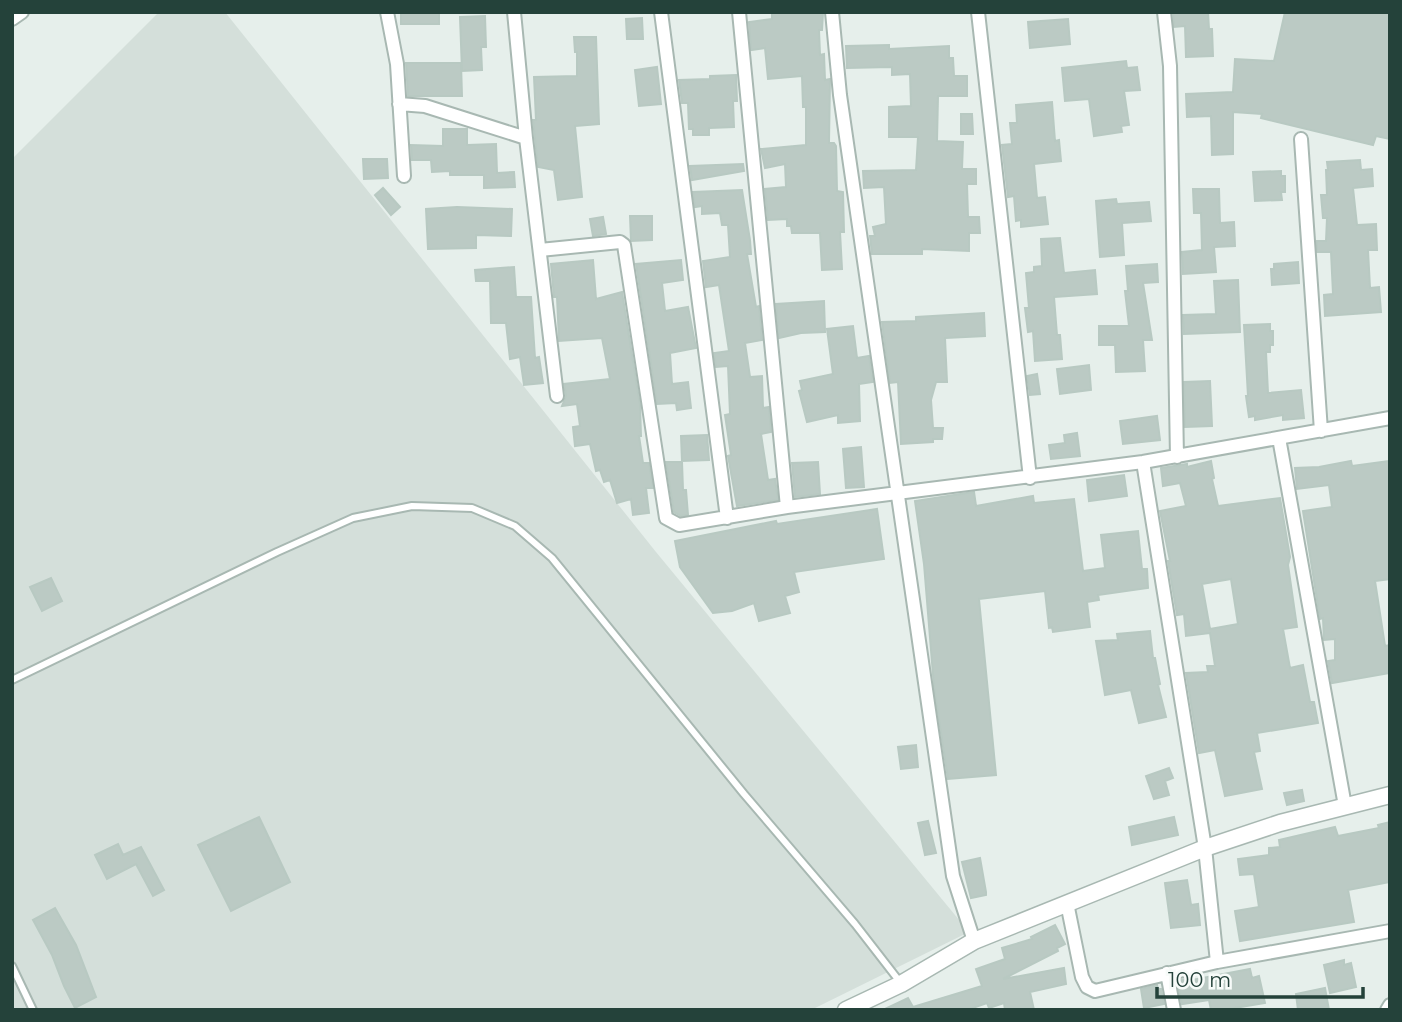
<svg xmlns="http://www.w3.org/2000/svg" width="1402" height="1022" font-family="Montserrat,sans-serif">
  <rect width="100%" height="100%" fill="#e6efeb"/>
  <path fill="#d4dfda" d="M159 12H225L656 552 969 932 811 1010H12V159Z"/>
  <path fill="#bbcac4" stroke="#b8c9c2" stroke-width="2" fill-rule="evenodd" d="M401 12H439V24H401Z
    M772 12 823 13 822 30H819L820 55 824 54 825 80 830 79 829 143H834L836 146 837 191 843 192 844 232H840L842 269 822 270 820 233H792L791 226H787V219L768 220 765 189 786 187 785 164 765 168 761 149 806 145V107H803L802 76 768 79 765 48 751 50 749 22 772 19Z
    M1173 12H1208L1209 29H1212L1213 56 1186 57 1185 26 1174 27Z
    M1285 12H1390V139L1376 136 1373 145 1261 118 1262 114 1233 112V154L1212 155 1211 116 1187 117 1186 94 1233 92 1235 59 1274 61Z
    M485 16 486 47H481L482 70 462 71 460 17Z
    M642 18 643 39H627L626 19Z
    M1068 19 1070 44 1030 48 1028 22Z
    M574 37H596L599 124 575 126 582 197 558 200 554 170 538 167 533 120H536L534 77 577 76V52H575Z
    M889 45V49L949 46V58H953L954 76H967V96H938L937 141 963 142 962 169H976V184H967L968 217H979L980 233H969V251L922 249V254H872L870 236H875L873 227 886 224 884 187 864 188 863 171 916 170 918 137H889V107L911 106 910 74 892 75V67L847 68 846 46Z
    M1126 61 1127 68 1137 67 1140 90 1124 91 1129 125 1121 126 1122 132 1094 136 1089 99 1065 101 1062 68Z
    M406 63H461L462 96H408Z
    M657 67 661 104 639 106 635 70Z
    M736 75 737 101H733L734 127 709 128V135H693V129H689L688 103H682L679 80 710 79V76Z
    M1052 102 1055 141 1059 140 1061 161 1034 164 1037 198 1045 197 1048 224 1021 227V220L1016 221 1014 196 1008 197 1002 145 1012 144 1010 123H1017L1016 105Z
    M961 114H972L973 134H961Z
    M443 129H467V145L496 144 497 173 514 172 515 187 484 188V175H450V171L432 172 431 160H412L411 145 443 146Z
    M363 159H387L388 178 364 179Z
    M1360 160 1361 170 1372 169 1373 186 1353 188 1357 225 1376 224 1377 250H1368L1370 288 1379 287 1381 312 1325 316 1324 295 1333 294 1331 252H1317V241H1326L1327 218H1323L1321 195H1327L1326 170H1328L1327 162Z
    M743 164 744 171 692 180 690 166Z
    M1281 171V176H1285V192H1281L1282 200 1255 201 1253 172Z
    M383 188 400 207 391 215 375 195Z
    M1193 189H1219L1220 223 1234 222 1235 246 1214 247 1216 272 1183 274 1182 252 1202 250 1201 213H1194Z
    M742 190 750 240 751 254H747L756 307 759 306 762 340 745 343 750 377 762 376 763 408 769 407 771 432 761 434 768 480 775 479 778 500 737 506 728 456 731 455 725 415 730 414 728 366 716 367 714 353 729 351 719 285 706 287 703 261 730 257 728 225H722L720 213 702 214V206L695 207 693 192Z
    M1116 199 1117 204 1149 202 1151 221 1122 223 1124 255 1100 257 1096 201Z
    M457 207 512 209 511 236 476 235V248L428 249 426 209Z
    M630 216H652V240L631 241Z
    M603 217 606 234 593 236 590 219Z
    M1060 238 1064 273 1095 270 1097 294 1054 297 1057 335H1060L1062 359 1035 361 1033 331 1028 332 1025 308H1029L1026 273 1034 272V267L1042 266 1041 239Z
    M593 260 596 299 622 292 640 405 641 436H639L643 463H649L653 488H646L649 513 633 515 631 499 617 503 610 480 604 482 600 470 596 471 590 444 575 446 573 427 580 426 577 404 562 406 566 396 564 384 610 379 602 338 559 341 557 297H554L551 264Z
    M681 260 683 280 662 283 665 311 688 307 696 348 670 353 672 384 688 382 691 408 677 410 676 403 657 404 636 264Z
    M1298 262 1299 283 1272 285 1271 269H1274V264Z
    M1157 264 1158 282 1143 283 1152 340H1143L1145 371 1116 372 1115 345H1099V326H1129L1125 291H1128L1126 266Z
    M514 267 516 297H531L535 358 539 357 543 383 524 385 520 357 510 359 506 323H491L490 281H476L475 270Z
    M1238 280 1240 332 1184 334 1183 315 1216 314 1214 281Z
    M824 301 825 332 801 333 779 338 776 304Z
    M984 313 985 336 945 338 947 382H936L931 400 933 428H943L942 439H933V442L901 444 898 382 890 383 882 322 916 321V317Z
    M1270 324V331H1273V345H1270V352H1266L1268 393 1301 390 1304 418 1283 420V415L1255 420V416L1249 417 1246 396H1248L1244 325Z
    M853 326 857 358 869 356 873 382 859 384 860 421 838 423V415L807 422 799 391 802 390 800 381 833 374 827 329Z
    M1089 365 1091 390 1060 394 1057 369Z
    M1037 374 1040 394 1030 395 1027 376Z
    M1210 381 1212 426 1185 427 1184 382Z
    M1157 416 1160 440 1123 444 1120 421Z
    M1077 433 1080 456 1051 459 1049 445 1065 443 1064 435Z
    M707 435 709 460 682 461 681 436Z
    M861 447 864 487 846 488 843 449Z
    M1211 461 1214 478 1212 479 1218 506 1280 498 1290 557 1288 565 1297 627 1283 629 1290 668 1303 665 1310 702H1314L1318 723 1257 733 1260 751 1254 752 1262 789 1225 796 1215 750 1199 753 1186 673 1208 672 1207 666H1215L1210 633 1186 636 1184 614 1177 615 1168 561H1170L1160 511 1186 506 1180 483 1163 486 1161 468 1187 464V467ZM1231 579 1238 624 1210 629 1202 584Z
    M1351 461 1352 466 1390 461V579L1375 581 1385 646 1390 645V673L1332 683 1328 661 1335 660V639L1324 640 1323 618 1320 619 1303 511 1332 507 1329 485 1297 489 1295 468 1319 467Z
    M666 462H682L683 490H686L688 515 681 516 674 512Z
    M818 462 820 494 795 497 792 463Z
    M1124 475 1127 496 1089 501 1087 480Z
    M974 492 976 506 1033 496 1034 503 1074 499 1083 571 1105 568 1101 535 1138 531 1142 569H1147L1148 588 1098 595 1099 600 1087 602 1090 627 1053 632 1052 627 1049 628 1045 591 979 599 996 775 948 779 934 687 924 564 915 501Z
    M877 509 884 559 794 572 799 592 785 596 790 613 759 621 754 603 732 611 713 613 680 567 675 541 776 521 777 524Z
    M51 578 62 601 42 611 30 587Z
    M1150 631 1153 658H1155L1160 684 1158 685 1166 717 1139 723 1131 690 1105 695 1096 641 1118 640 1117 634Z
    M916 745 918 767 901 769 898 747Z
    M1169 768 1173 778 1165 781 1169 795 1154 799 1146 776Z
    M1302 790 1304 801 1287 805 1284 793Z
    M259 817 290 882 231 911 198 845Z
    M1174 817 1178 835 1132 845 1129 827Z
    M928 821 936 853 925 855 918 823Z
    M1390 822V882L1348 890 1354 922 1240 941 1235 911 1259 907 1254 874 1240 875 1238 859 1269 855V848L1280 847 1279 840 1335 827 1338 836 1379 828 1378 825Z
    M118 844 123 855 141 847 164 890 153 896 136 864 107 879 95 855Z
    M980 858 986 892V895L971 898 962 862Z
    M1187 880 1191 905 1198 904 1200 925 1171 928 1165 883Z
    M55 908 76 945 96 997 75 1008 64 986 52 955 33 920Z
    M1055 925 1065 944 1057 948 1058 951 1003 979 1064 968 1066 984 1030 992 1034 1010H1005L1004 1003 989 1008 987 1003 967 1010H883L908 998 913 1007 982 986 976 969 1005 959 1002 948 1032 939 1031 937Z
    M1344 960V965L1351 963 1356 987 1330 993 1324 965Z
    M1250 969 1252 978 1259 976 1265 1003 1223 1010H1211L1209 1000 1182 1004 1178 986H1181L1180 980 1191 978 1192 980Z
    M1157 985 1158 989H1161L1164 1004 1144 1008 1141 989Z
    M1325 988 1329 1010H1298L1296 994Z"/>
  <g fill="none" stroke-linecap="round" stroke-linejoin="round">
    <g stroke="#a8b8b2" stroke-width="10">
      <path id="service" d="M12 680 277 552 353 518 412 506 472 508 515 526 552 558 744 794 855 924 900 982
        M12 966 33 1010"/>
    </g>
    <g stroke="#a8b8b2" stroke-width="16">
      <path id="minor" d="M387 12 397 64 404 176
        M514 12 526 138 557 396
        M661 12 727 518
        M739 12 787 507
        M832 12 840 95 953 876 974 941
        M978 12 1030 478
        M1164 12 1170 66 1177 457
        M12 19 22 12
        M399 104 425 106 526 138
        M1301 139 1321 431
        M540 250 620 242 624 245 666 518 679 525 787 507 1143 462 1390 418
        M1279 438 1345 806
        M1143 462 1205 848 1217 962
        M1067 903 1082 977 1087 987 1095 991 1217 962 1390 931
        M1167 973 1174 1010
        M1387 1010 1390 1005"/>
    </g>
    <g stroke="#a8b8b2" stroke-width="19">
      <path id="tertiary" d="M846 1010 901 984 974 941 1205 848 1280 823 1390 795"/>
    </g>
    <use href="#service" stroke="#fff" stroke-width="6"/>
    <use href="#minor" stroke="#fff" stroke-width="12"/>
    <use href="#tertiary" stroke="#fff" stroke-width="16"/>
  </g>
  <rect width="1402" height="1022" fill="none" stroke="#24423a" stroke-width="28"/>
  <path d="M1157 987v10h206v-10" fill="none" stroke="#24423a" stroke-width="3.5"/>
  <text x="1168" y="987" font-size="21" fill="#24423a" stroke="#f7fbf9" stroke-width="5" paint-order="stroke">100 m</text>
</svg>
